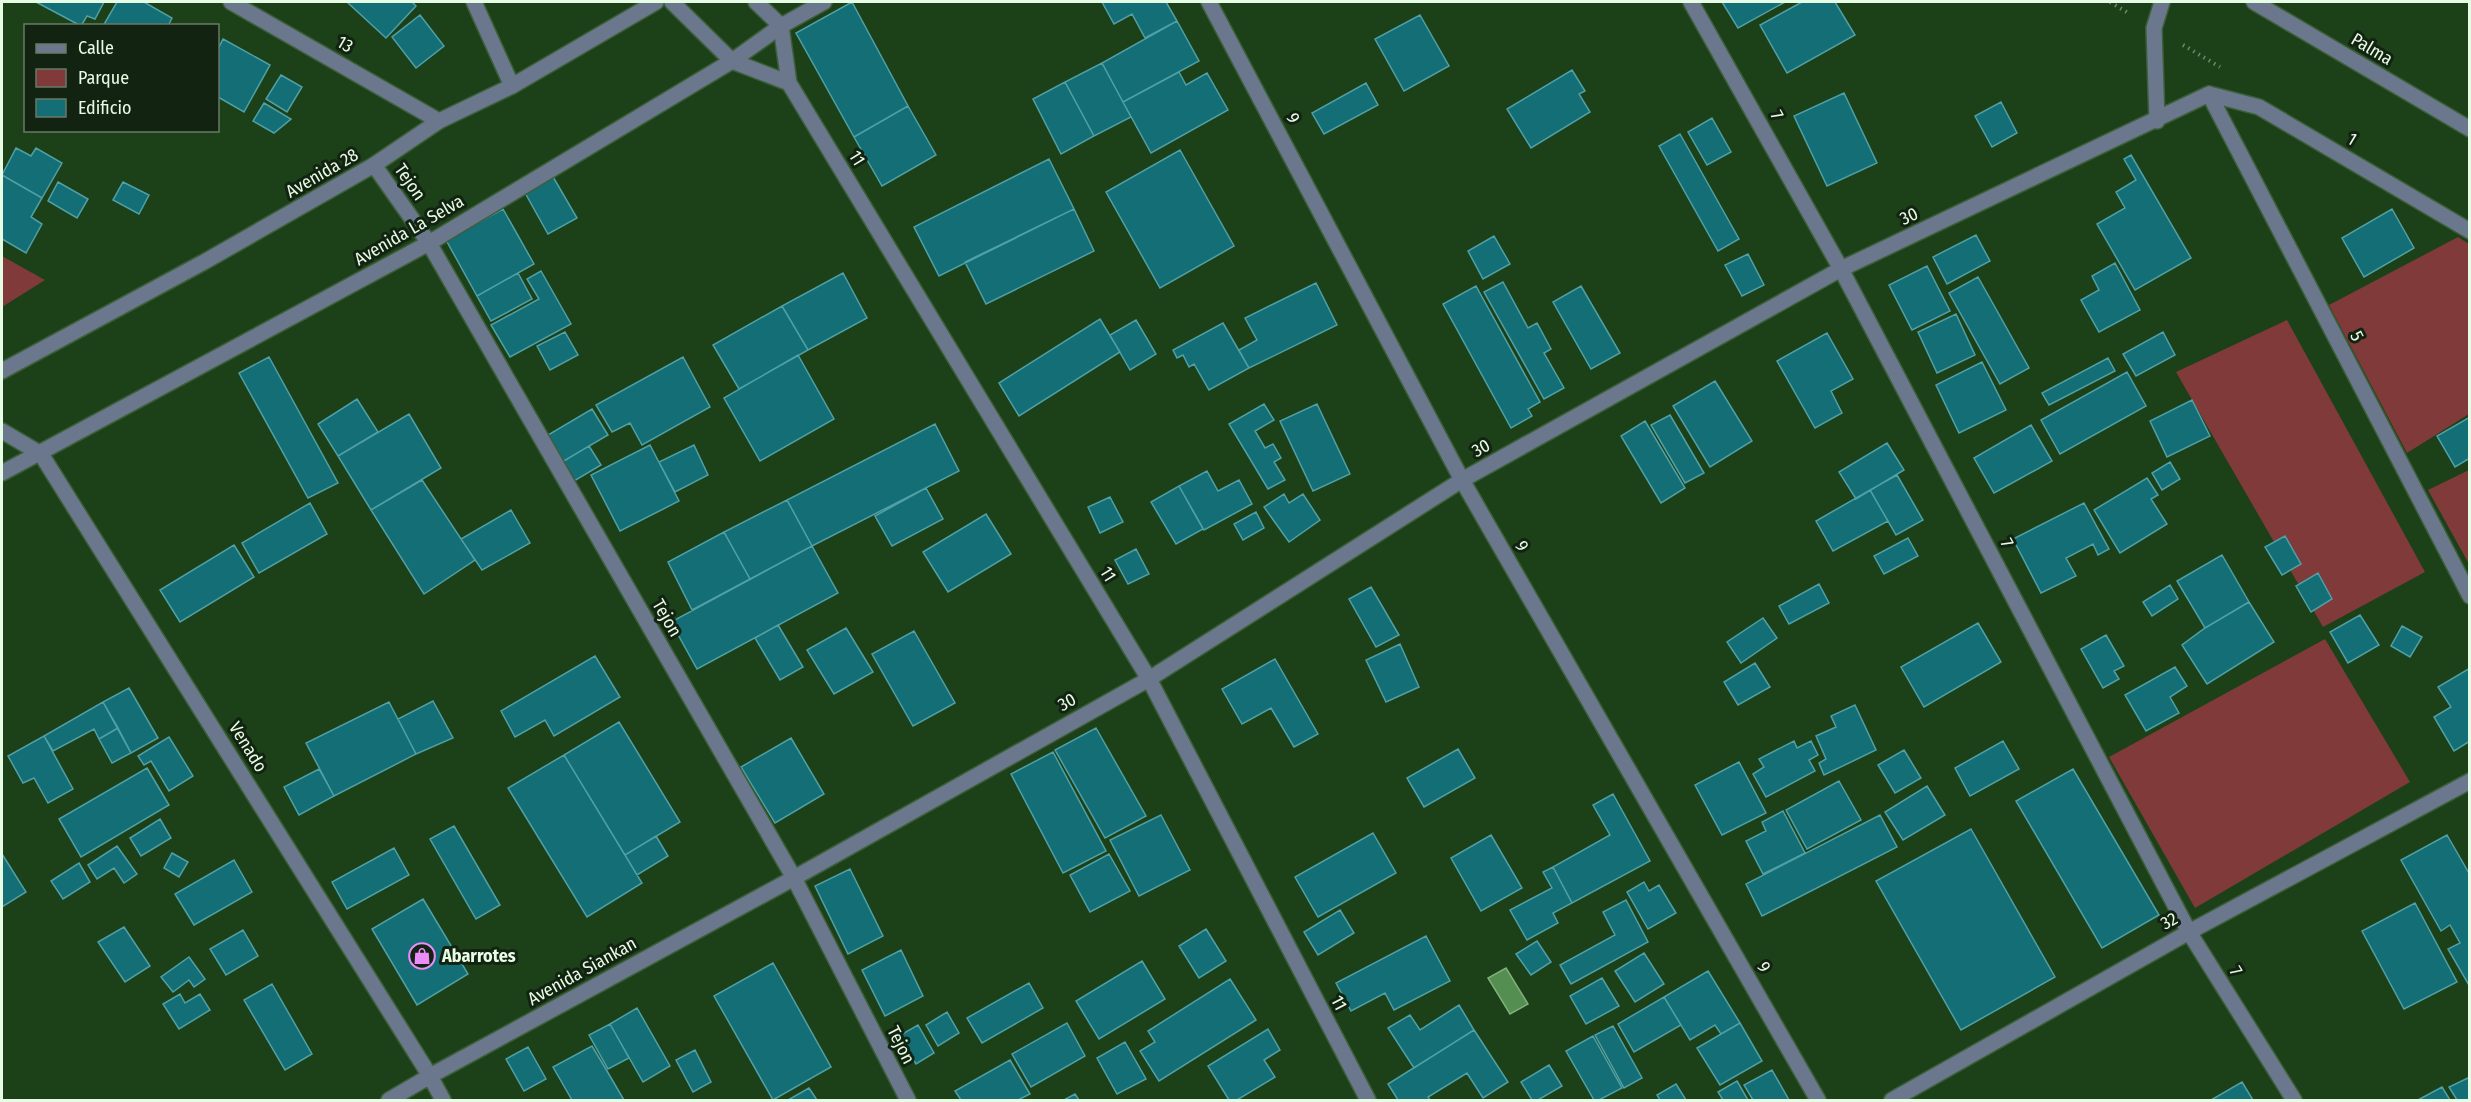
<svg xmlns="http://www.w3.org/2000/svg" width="2471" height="1102" font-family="'Fira Sans Condensed',sans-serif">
  <rect width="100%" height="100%" fill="#1c4119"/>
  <path fill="#7f3a39" d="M2458 237 2469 244V414L2407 453 2329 305Z
    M2 256 45 280 2 307Z
    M2287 320 2425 572 2323 627 2176 372Z
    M2469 470V564L2428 490Z
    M2325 639 2410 782 2195 908 2109 757Z"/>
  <path fill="#548e50" stroke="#80af7c" stroke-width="1.5" d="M1506 968 1528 1004 1510 1014 1488 978Z"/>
  <path fill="#136e75" stroke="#50a0a6" stroke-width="1.5" d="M36 2H104L95 19 87 16 81 26Z
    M117 2H144L172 18 168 26H103Z
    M347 2H412L416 6 386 38Z
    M852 2 908 106 854 137 796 33Z
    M1102 2H1166L1177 21 1145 38 1132 14 1114 24Z
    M1722 2H1785L1738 28Z
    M1802 2H1835L1855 35 1787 73 1760 25Z
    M420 15 444 46 416 68 392 37Z
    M1420 15 1449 66 1404 91 1375 39Z
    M1177 21 1199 61 1123 102 1102 63Z
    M223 39 270 65 244 112 218 97V49Z
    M1102 63 1131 117 1094 136 1065 82Z
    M1572 70 1585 91 1579 94 1590 112 1531 148 1507 109Z
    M1179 72 1186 85 1207 73 1228 110 1151 153 1123 102Z
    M281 75 302 87 287 112 266 99Z
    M1065 82 1094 136 1061 154 1033 99Z
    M1366 83 1378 105 1324 134 1312 113Z
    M1844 93 1877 163 1827 186 1794 116Z
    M2001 102 2017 133 1992 147 1975 116Z
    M264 103 291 119 274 133 253 121Z
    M908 106 936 155 882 186 854 137Z
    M1712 118 1731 152 1707 165 1688 132Z
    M1680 134 1739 239 1718 251 1659 146Z
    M16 148 31 156 36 148 62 163 42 198 2 175Z
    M1180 150 1234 246 1160 288 1106 192Z
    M2131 155 2191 258 2135 290 2097 224 2125 208 2116 192 2136 180 2124 159Z
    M1049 159 1074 209 939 276 914 227Z
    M2 175 42 198 31 217 42 224 26 253 2 239Z
    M552 175 577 218 548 234 524 191Z
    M58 182 88 199 77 218 48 201Z
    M123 182 149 195 139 214 113 200Z
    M503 209 534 264 477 296 446 240Z
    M1074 209 1094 251 986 304 965 262Z
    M2392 209 2414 248 2364 277 2342 238Z
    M1976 235 1990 261 1947 284 1933 257Z
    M1494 236 1510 264 1483 279 1468 251Z
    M1748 254 1764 285 1742 296 1725 265Z
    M2115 263 2140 310 2099 332 2081 300 2099 290 2092 276Z
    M1927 266 1950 311 1912 330 1889 285Z
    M541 271 571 324 510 357 491 325 539 299 527 279Z
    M518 273 532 299 491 321 477 296Z
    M843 273 867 318 808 350 782 306Z
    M1978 277 2029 368 2000 384 1949 293Z
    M1503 282 1528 328 1537 323 1551 349 1544 353 1564 388 1544 399 1484 292Z
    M1316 283 1337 325 1249 368 1239 350 1257 340 1245 318Z
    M1476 286 1540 402 1528 409 1532 416 1511 428 1443 304Z
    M1581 286 1620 353 1591 369 1553 302Z
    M782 306 808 350 739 389 713 345Z
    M1956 314 1975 355 1937 373 1918 332Z
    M1100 319 1120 352 1019 416 999 383Z
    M1136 320 1156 354 1130 370 1110 335Z
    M1223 323 1249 368 1209 390 1194 364 1189 367 1183 355 1177 358 1173 350Z
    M565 332 578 355 550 370 537 346Z
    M2163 332 2175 355 2136 376 2123 354Z
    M1827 333 1853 379 1831 391 1842 413 1815 428 1777 361Z
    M798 355 834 419 760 461 724 398Z
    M269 357 338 483 308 498 239 373Z
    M683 357 710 407 642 445 630 423 612 432 596 405Z
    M2108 358 2115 371 2049 405 2042 393Z
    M1982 362 2006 410 1959 433 1936 385Z
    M2127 372 2146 406 2060 454 2041 420Z
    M1715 381 1752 441 1710 467 1673 406Z
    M357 399 378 432 338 456 318 424Z
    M2192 400 2210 436 2167 457 2150 421Z
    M1264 404 1274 420 1255 431 1265 448 1273 444 1281 458 1274 462 1285 480 1268 489 1229 424Z
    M1317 404 1350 474 1313 491 1280 421Z
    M592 409 608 435 562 462 548 435Z
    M409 414 441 468 371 510 338 456Z
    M1670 415 1704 473 1685 483 1651 425Z
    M2470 417V458L2455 467 2437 436Z
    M1645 421 1685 488 1661 503 1621 436Z
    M935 424 959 471 812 546 787 500Z
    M2031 425 2052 461 1994 493 1974 458Z
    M1887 443 1904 470 1856 499 1839 472Z
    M650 445 679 501 620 531 591 475Z
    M694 445 708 475 675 492 659 462Z
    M589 446 601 465 574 481 562 462Z
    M2170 462 2180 479 2162 490 2152 473Z
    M1207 471 1218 491 1239 480 1252 504 1204 530 1179 486Z
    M1897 475 1923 520 1896 535 1870 490Z
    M2147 478 2158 495 2151 499 2167 524 2120 553 2094 510Z
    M422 480 475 560 424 594 371 510Z
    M1179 486 1203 529 1176 544 1151 502Z
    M926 488 943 519 892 546 875 516Z
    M1870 490 1888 521 1833 551 1816 521Z
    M1284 494 1289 503 1303 494 1320 520 1289 542 1264 507Z
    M1110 497 1123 522 1100 533 1088 507Z
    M787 500 812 546 750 579 724 532Z
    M310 503 327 534 259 573 242 543Z
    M2084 503 2109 549 2098 555 2093 544 2066 558 2076 576 2041 593 2013 539Z
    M511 510 530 543 482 570 461 539Z
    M1256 512 1264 528 1243 540 1234 524Z
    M986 514 1011 554 948 592 923 552Z
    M724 532 750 579 692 610 668 562Z
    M2285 536 2301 564 2282 575 2265 547Z
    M1908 538 1918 556 1884 574 1874 556Z
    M234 545 254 577 180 622 160 590Z
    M812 546 838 593 697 669 671 622Z
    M1136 549 1149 574 1128 584 1115 560Z
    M2222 555 2249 602 2205 628 2177 581Z
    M2318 573 2332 599 2311 612 2296 586Z
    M1819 584 1829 603 1789 624 1779 606Z
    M2170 585 2178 599 2152 616 2143 602Z
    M1371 587 1399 635 1376 647 1349 599Z
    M2249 602 2274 642 2207 684 2182 645 2205 628Z
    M2360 615 2379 645 2348 663 2330 632Z
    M1763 618 1777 638 1741 663 1727 642Z
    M1978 623 2001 662 1924 707 1901 667Z
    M778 625 803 667 780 680 755 638Z
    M2402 626 2422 637 2410 657 2391 646Z
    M846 628 873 672 834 694 807 650Z
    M914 631 955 703 913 726 872 654Z
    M2106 635 2124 666 2114 671 2119 679 2103 688 2081 649Z
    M1400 644 1419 687 1386 702 1366 660Z
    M595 656 620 697 554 736 545 720 515 737 501 711Z
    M1275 659 1318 734 1294 747 1271 708 1242 724 1222 689Z
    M1755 663 1770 687 1738 705 1724 682Z
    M2175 667 2187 686 2170 697 2179 713 2146 731 2125 695Z
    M2470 668V741L2454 751 2434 717 2451 707 2438 687Z
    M129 688 158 738 131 753 103 702Z
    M433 701 453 738 416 754 398 719Z
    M103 702 118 728 99 739 94 729 53 751 44 736Z
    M389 702 416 754 334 796 306 743Z
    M1855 705 1876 750 1824 775 1819 763 1826 759 1816 736 1836 727 1831 716Z
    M619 722 680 822 625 855 564 755Z
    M118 728 131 753 112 763 99 739Z
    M1096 728 1146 816 1105 838 1055 750Z
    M44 736 73 789 48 803 34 778 23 783 8 756Z
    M169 737 193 776 169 791 151 761 144 765 138 756Z
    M791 738 824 794 775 823 741 767Z
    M1794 741 1797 748 1811 741 1818 755 1809 760 1815 771 1766 797 1753 774 1764 767 1759 759Z
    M2003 741 2019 769 1970 796 1955 768Z
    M1458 749 1475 778 1424 807 1407 778Z
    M1904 750 1921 778 1895 793 1878 765Z
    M1053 752 1106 851 1063 873 1011 774Z
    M564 755 642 883 587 917 508 788Z
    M1739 762 1766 813 1722 835 1695 785Z
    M147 768 169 805 81 857 59 819Z
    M319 769 334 796 299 815 284 787Z
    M2073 769 2159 915 2102 948 2016 801Z
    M1839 781 1861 820 1807 849 1786 810Z
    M1927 786 1945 815 1903 840 1885 812Z
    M1613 794 1650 861 1572 903 1553 867 1610 835 1593 805Z
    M1783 811 1805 853 1763 874 1746 841 1766 831 1762 822Z
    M1161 815 1190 870 1139 896 1110 840Z
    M1880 815 1897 847 1762 916 1746 884Z
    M160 819 171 838 141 856 130 838Z
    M454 826 500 905 476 919 430 839Z
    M1971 829 2055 977 1961 1030 1876 881Z
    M1373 833 1396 873 1318 917 1295 877Z
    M1491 835 1522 888 1481 911 1451 858Z
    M2447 835 2470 875V987L2448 949 2460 943 2450 925 2441 931 2401 860Z
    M656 836 668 856 637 875 625 855Z
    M117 846 137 874 124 883 114 868 97 879 88 865Z
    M394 848 409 875 347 909 332 882Z
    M172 853 188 862 179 877 164 868Z
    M2 854 26 892 2 907Z
    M1109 854 1130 891 1090 912 1070 875Z
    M234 860 252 892 194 925 175 894Z
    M79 863 90 882 63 899 51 881Z
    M1553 867 1572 903 1553 913 1558 923 1527 940 1510 910 1552 888 1543 872Z
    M850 869 883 936 848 954 815 886Z
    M1644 882 1649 891 1659 885 1676 913 1648 929 1627 892Z
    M423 899 468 974 417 1005 372 929Z
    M1626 900 1648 942 1571 984 1560 965 1615 935 1603 912Z
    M2415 903 2457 982 2404 1009 2362 931Z
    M1340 910 1354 933 1318 955 1304 932Z
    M124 927 150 966 125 982 98 942Z
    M1206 929 1226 961 1199 978 1179 946Z
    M243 930 258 956 226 975 210 949Z
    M1426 936 1450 981 1394 1010 1385 993 1351 1011 1336 983Z
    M1537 941 1551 962 1531 975 1516 954Z
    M901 950 923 996 885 1016 862 970Z
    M1644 953 1664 984 1635 1002 1615 971Z
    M189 957 205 979 194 987 189 980 173 992 161 977Z
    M1142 961 1165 999 1099 1039 1076 1001Z
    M773 963 831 1067 773 1100 714 996Z
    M1708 971 1740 1023 1721 1034 1715 1025 1690 1040 1664 997Z
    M1602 978 1619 1006 1586 1024 1570 996Z
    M1230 979 1256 1020 1159 1081 1140 1051 1155 1042 1148 1031Z
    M1029 983 1043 1008 982 1043 967 1018Z
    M272 984 312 1054 285 1070 244 1000Z
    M180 994 185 1003 200 994 210 1010 179 1029 163 1004Z
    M1664 997 1681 1025 1634 1052 1618 1024Z
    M1459 1005 1474 1030 1414 1068 1388 1028 1410 1015 1420 1030Z
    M637 1008 670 1066 643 1082 610 1024Z
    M947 1012 959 1033 938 1046 926 1025Z
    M1067 1023 1085 1056 1031 1087 1012 1054Z
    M1740 1023 1762 1061 1720 1085 1697 1048Z
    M610 1024 629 1058 608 1069 589 1035Z
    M918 1025 934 1053 916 1064 899 1036Z
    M1613 1026 1642 1078 1624 1088 1595 1035Z
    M1268 1029 1280 1050 1264 1060 1275 1077 1237 1100H1229L1208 1066Z
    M1474 1030 1508 1082 1483 1098 1467 1073 1428 1097 1430 1100H1398L1388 1084Z
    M1593 1036 1622 1088 1599 1100H1594L1566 1051Z
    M1125 1042 1146 1079 1117 1094 1097 1058Z
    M592 1046 607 1071 624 1100H572L553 1067Z
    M528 1047 546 1079 524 1091 506 1059Z
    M695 1050 711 1082 693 1092 676 1060Z
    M1010 1060 1030 1094 1018 1100H961L955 1091Z
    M1549 1065 1562 1086 1538 1100H1532L1521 1082Z
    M1772 1070 1789 1100H1753L1744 1085Z
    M2470 1077V1100H2457L2449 1087Z
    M1737 1081 1748 1100H1723L1718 1092Z
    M2242 1082 2253 1100H2211Z
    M1676 1084 1686 1100H1660L1657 1095Z
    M2442 1087 2450 1100H2418Z
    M809 1088 817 1100H788Z
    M1075 1094 1079 1100H1064Z"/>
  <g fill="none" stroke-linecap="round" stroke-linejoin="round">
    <g stroke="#3c5f39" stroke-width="18">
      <path id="minor" d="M231 2 439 121
        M474 2 512 86
        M672 2 732 61 789 83
        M756 2 781 26 789 83 1149 679 1368 1100
        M1209 2 1462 480 1818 1100
        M1691 2 1841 269 2189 932 2294 1100
        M2209 94 2470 596
        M2209 94 2259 107 2470 231
        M2157 121 2154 28 2162 2
        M374 165 429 243 794 878 908 1100
        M2 431 41 454 430 1076 443 1100
        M389 1100 430 1076 794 878 1149 679 1462 480 1841 269 2209 94
        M1892 1100 2189 932 2470 781"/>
    </g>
    <g stroke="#3c5f39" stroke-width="18">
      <path id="tertiary" d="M2254 2 2470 129
        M2 371 204 262 374 165 439 121 512 86 656 2
        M2 473 429 243 732 61 781 26 824 2"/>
    </g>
    <path stroke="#6a8967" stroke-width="4" stroke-dasharray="1.5 4.5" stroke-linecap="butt" d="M2110 2 2130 14
      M2183 45 2220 67"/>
    <use href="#minor" stroke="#6b778c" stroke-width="15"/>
    <use href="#tertiary" stroke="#6b778c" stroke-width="15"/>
  </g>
  <defs>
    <g id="shop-ring" transform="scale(1.35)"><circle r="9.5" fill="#132312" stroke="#ec8cfa" stroke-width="1.5"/><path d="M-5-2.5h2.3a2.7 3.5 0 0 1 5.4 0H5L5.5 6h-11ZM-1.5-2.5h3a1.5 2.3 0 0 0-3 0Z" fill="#ec8cfa"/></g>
  </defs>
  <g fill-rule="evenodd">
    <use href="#shop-ring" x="422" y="956"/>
  </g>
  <g text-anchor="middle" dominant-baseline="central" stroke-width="6" stroke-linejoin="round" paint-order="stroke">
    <g font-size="18" fill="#e7fce4" stroke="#132312">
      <text transform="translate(345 44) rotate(30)">13</text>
      <text transform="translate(2372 49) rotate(31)">Palma</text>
      <text transform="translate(1777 115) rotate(61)">7</text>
      <text transform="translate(1293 118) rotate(62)">9</text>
      <text transform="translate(2352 139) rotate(31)">1</text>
      <text transform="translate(857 158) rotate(59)">11</text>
      <text transform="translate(322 173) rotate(-30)">Avenida 28</text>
      <text transform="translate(410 182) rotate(55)">Tejon</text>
      <text transform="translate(1909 216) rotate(-25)">30</text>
      <text transform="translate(409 230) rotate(-30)">Avenida La Selva</text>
      <text transform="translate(2357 336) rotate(63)">5</text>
      <text transform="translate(1481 448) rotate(-29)">30</text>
      <text transform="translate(2007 543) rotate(62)">7</text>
      <text transform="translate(1522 546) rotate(60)">9</text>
      <text transform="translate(1108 574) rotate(59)">11</text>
      <text transform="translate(667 618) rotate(60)">Tejon</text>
      <text transform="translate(1067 702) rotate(-29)">30</text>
      <text transform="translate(248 747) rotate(58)">Venado</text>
      <text transform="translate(2169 921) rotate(-29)">32</text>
      <text transform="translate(1764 967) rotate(60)">9</text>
      <text transform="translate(582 971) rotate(-29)">Avenida Siankan</text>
      <text transform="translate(2236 971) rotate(58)">7</text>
      <text transform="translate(1339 1003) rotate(63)">11</text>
      <text transform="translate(901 1045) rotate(63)">Tejon</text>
    </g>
    <g font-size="18" font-weight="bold" fill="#e7fce4" stroke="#132312" text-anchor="start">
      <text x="442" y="956">Abarrotes</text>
    </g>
  </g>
  <rect width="2471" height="1102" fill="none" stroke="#e7fce4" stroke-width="6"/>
  <rect x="24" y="24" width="195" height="108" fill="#132312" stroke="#687a66" stroke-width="1.5"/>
  <rect x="36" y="44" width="30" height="9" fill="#6b778c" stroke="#687a66" stroke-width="1.5"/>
  <text x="78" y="54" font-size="18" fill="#e7fce4">Calle</text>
  <rect x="36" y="69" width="30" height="18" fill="#7f3a39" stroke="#687a66" stroke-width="1.5"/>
  <text x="78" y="84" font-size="18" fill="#e7fce4">Parque</text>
  <rect x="36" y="99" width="30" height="18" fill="#136e75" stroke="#687a66" stroke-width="1.5"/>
  <text x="78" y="114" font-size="18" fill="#e7fce4">Edificio</text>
</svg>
